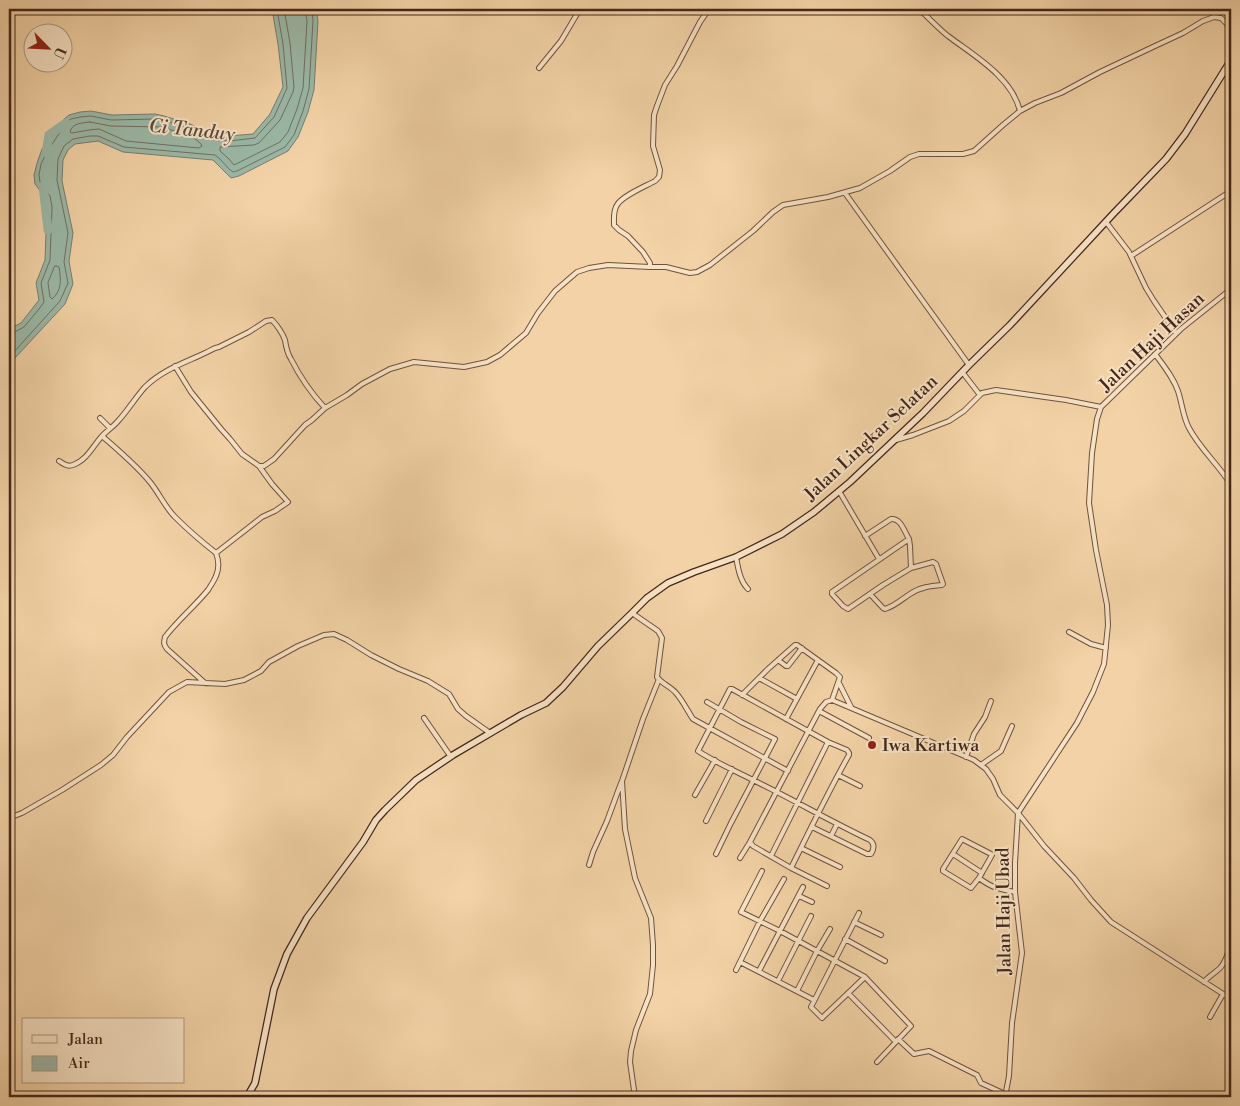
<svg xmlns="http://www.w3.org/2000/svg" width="1240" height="1106" font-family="'Libre Bodoni',serif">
  <rect width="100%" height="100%" fill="#f2d2a6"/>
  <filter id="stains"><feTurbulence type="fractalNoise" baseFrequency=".004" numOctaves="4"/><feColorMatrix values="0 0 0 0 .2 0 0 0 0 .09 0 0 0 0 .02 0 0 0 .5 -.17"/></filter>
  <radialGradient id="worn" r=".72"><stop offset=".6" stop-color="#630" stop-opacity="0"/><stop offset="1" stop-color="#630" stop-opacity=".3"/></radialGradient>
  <path fill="#9bb8a7" stroke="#787e6f" d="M272 9H316L318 21 314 90 308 112 298 137 288 151 239 176 231 178 213 160 123 152 98 141 75 144 68 150 63 160 62 181 73 233 69 261 73 284 65 304 15 358 9 360V329L21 323 39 300 36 283 45 260 47 207 45 197 35 184 34 175 37 163 42 149 63 120 69 115 80 112 91 111 112 115 155 114 164 116 190 124 199 128 206 134 228 136 253 134 270 114 283 87 278 44Z"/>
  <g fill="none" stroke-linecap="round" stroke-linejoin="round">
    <path stroke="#707061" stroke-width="1" d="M284 9 290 43 294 87 293 92 280 120 259 143 254 145 220 147V151L229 159 234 165 280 142 288 132 297 109 303 88 307 21 305 9
      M90 122 111 126 162 127 193 137 201 144 202 146 199 148 126 141 99 129 89 130 72 133 70 132C72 123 82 123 90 122Z
      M55 266H57L59 267C61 279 62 291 52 299L50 297 48 283Z
      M9 334 13 333 24 327 39 309 44 302 41 283 50 260 52 207 50 196 40 182 39 175 41 164 47 152 66 123 71 119 80 117 91 116 111 120 155 119 163 120 188 128 197 132 206 139 229 141 255 138 274 117 287 88 283 44 277 9
      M9 354 13 353 60 301 68 283 64 262 68 233 57 180 58 159 64 146 73 139 90 136H98L124 147 215 155C223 160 226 168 233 172L237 171 285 147 294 135 303 111 309 89 313 21 312 9"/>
    <path stroke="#9bb8a7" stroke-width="9" d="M46 153 49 135 66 123
      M43 186 48 230"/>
    <g stroke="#70523e" stroke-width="6">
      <path id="street" d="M919 9C929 18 938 28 948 36 973 55 1012 77 1020 111L1035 103 1061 93 1100 72 1155 46 1183 33 1203 21 1214 17 1221 18 1231 28
        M539 68 561 41 580 9
        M845 193 969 365
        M1106 222 1129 252 1146 288 1154 301 1176 333
        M1131 256 1231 191
        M650 267V263L643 252 628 236 619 230 614 225C614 218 613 211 617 205 622 196 646 186 655 181L659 177 660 170 653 146 654 115 657 106 665 85 677 66 700 22 709 9
        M1155 354C1164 366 1173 377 1178 391 1182 403 1183 417 1189 428 1200 449 1219 465 1231 485
        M175 366 191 392 221 429 230 439 242 454 259 466H264L274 459 305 425 312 420 325 408
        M963 373 980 395
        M100 418 110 428
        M102 436C118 450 136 465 150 482 159 493 165 507 175 517 188 530 202 542 216 553L262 517 275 511 288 502 272 484 259 466
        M896 440 913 435 949 421 964 411 982 393 996 390 1066 400 1101 407
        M59 461C64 464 67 467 73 465 87 460 93 446 102 436 108 430 114 426 119 420 128 410 136 397 145 387 162 370 184 363 205 353 210 351 213 348 219 347L249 332 266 321 272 320C277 325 283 334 285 340 286 347 287 353 291 359 300 377 311 393 325 408L347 395 362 384 390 369 414 362 464 367 487 362 500 355 526 333 538 313 555 291 577 272 589 268 608 265 650 267H666L690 273 697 272 710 265 753 231 773 212 783 205 828 197 860 188 890 171 910 157 919 154H963L974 151 1003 125 1020 111
        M839 491 879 559
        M865 536 891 519C901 518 904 531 909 539
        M909 539 910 546 911 568 883 585 848 609 843 606 832 594V592Z
        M736 557C738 568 740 581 748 589
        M870 594 883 608 885 609C895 606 902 599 910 594 920 587 931 586 942 585L943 584 936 564 933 562 911 568
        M632 613 658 631 662 638 657 677C662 684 670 686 676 693 683 701 687 710 693 719L788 771
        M1069 632 1091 644 1106 648
        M778 660 786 666H788L802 648
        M759 678 797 699
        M205 683 167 649C163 644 164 642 165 637 178 620 195 606 208 590 211 585 214 581 216 576 219 569 219 561 216 553
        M839 683 851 707
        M742 695 768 669 795 645H797L836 673 840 677 832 700
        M707 702 741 722 775 739 731 823 716 854
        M819 711 869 738
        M424 718 451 757
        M786 719 818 660
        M966 757 974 734 985 717 991 701
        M981 765 1001 751 1012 726
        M838 775 860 786
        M695 795 715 760
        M9 818 22 813 62 790 101 765 113 755 127 737 169 692 187 682 225 684 244 680 261 671 269 662 298 646 324 635 334 634 347 640 371 655 399 669 428 681 449 694 458 709 466 716 490 733
        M706 821 732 769
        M831 836 837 824
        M962 839 991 854 992 855 979 878 971 888 943 871V869Z
        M801 848 840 867
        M953 854 982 873
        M771 856 828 742
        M740 858 750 842
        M589 865 593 852 607 821 621 783
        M791 868C810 830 828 792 849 755V753L847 750 828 742 732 689H730L698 751C718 764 742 774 763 785 799 803 834 823 870 840 875 844 874 849 871 854H867L812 827
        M762 871 741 912 780 931 865 977 911 1026 877 1062
        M979 878C992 888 999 889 1015 892
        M827 886 791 868 753 846 750 842 820 709 826 702 832 700 974 760 986 769 993 779 1000 795 1018 813 1044 846 1074 878 1091 900 1111 922 1231 999
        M799 896 812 902
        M859 913 811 1007 822 1018 865 977
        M854 922 881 935
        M845 939 885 961
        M740 962 814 1000
        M736 970 760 921 784 879
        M759 971 803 887
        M778 981 811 916
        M1204 982C1209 976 1215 973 1220 968 1226 962 1228 952 1231 945
        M797 991 817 951 830 929
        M848 993 896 1042
        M1210 1017 1223 994
        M898 1039 914 1054 929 1051 977 1075 981 1083 1005 1094
        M147 1097 148 1096
        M635 1097 630 1062 631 1051 636 1030 650 994 653 965V945L651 918 635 878 625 829 622 781 643 719 659 679
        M1005 1097 1009 1076 1012 1023 1022 953 1015 892V863L1018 813 1077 723 1093 692 1104 664 1108 625 1107 605 1096 550 1089 503 1092 453 1097 419 1101 407 1181 329 1231 289"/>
    </g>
    <g stroke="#44271b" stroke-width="8">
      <path id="secondary" d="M247 1097 255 1083 274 989 287 954 307 918 363 842 376 820 385 810 416 780 453 755 521 715 546 703 563 687 598 646 632 613 647 598 668 583 694 572 736 557 782 534 814 512 850 482 923 413 969 365 1010 325 1114 213 1166 159 1185 134 1231 60"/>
    </g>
    <use href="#street" stroke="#f7e2c5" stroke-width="4"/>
    <use href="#secondary" stroke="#f7e2c5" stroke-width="5.5"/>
  </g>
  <circle fill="#8f2418" stroke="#f7e2c5" stroke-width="2" cx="872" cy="745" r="5"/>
  <g text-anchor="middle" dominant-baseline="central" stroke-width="4" stroke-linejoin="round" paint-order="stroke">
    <g font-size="18" fill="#44271b" stroke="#f7e2c5">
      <text transform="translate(1152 342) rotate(-43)">Jalan Haji Hasan</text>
      <text transform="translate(871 438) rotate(-43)">Jalan Lingkar Selatan</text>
      <text transform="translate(1004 911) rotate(-91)">Jalan Haji Ubad</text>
    </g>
    <g font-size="18" fill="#44271b" stroke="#f7e2c5" text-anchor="start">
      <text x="882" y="745">Iwa Kartiwa</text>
    </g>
    <g font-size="19" font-style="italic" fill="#5a4b3e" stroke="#f7e2c5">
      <text transform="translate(192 130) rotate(6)">Ci Tanduy</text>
    </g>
  </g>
  <rect width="1240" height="1106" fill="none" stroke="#f2d2a6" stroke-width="30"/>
  <rect x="10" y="10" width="1220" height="1086" fill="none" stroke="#44271b" stroke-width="2.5"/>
  <rect x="15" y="15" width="1210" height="1076" fill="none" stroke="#44271b"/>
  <rect x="22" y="1018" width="162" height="65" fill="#f7e2c5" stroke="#af9781"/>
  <rect x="32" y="1035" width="25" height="8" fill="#f7e2c5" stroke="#af9781"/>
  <text x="68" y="1044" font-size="15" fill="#44271b">Jalan</text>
  <rect x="32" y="1056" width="25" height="15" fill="#9bb8a7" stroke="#af9781"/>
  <text x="68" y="1068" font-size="15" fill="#44271b">Air</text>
  <g transform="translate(48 48) rotate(114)"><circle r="24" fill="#f7e2c5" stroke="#af9781"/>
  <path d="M0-4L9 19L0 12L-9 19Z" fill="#8f2418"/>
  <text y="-8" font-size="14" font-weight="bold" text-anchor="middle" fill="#44271b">U</text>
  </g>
  <rect width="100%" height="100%" filter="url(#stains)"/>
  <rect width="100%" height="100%" fill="url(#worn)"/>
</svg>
